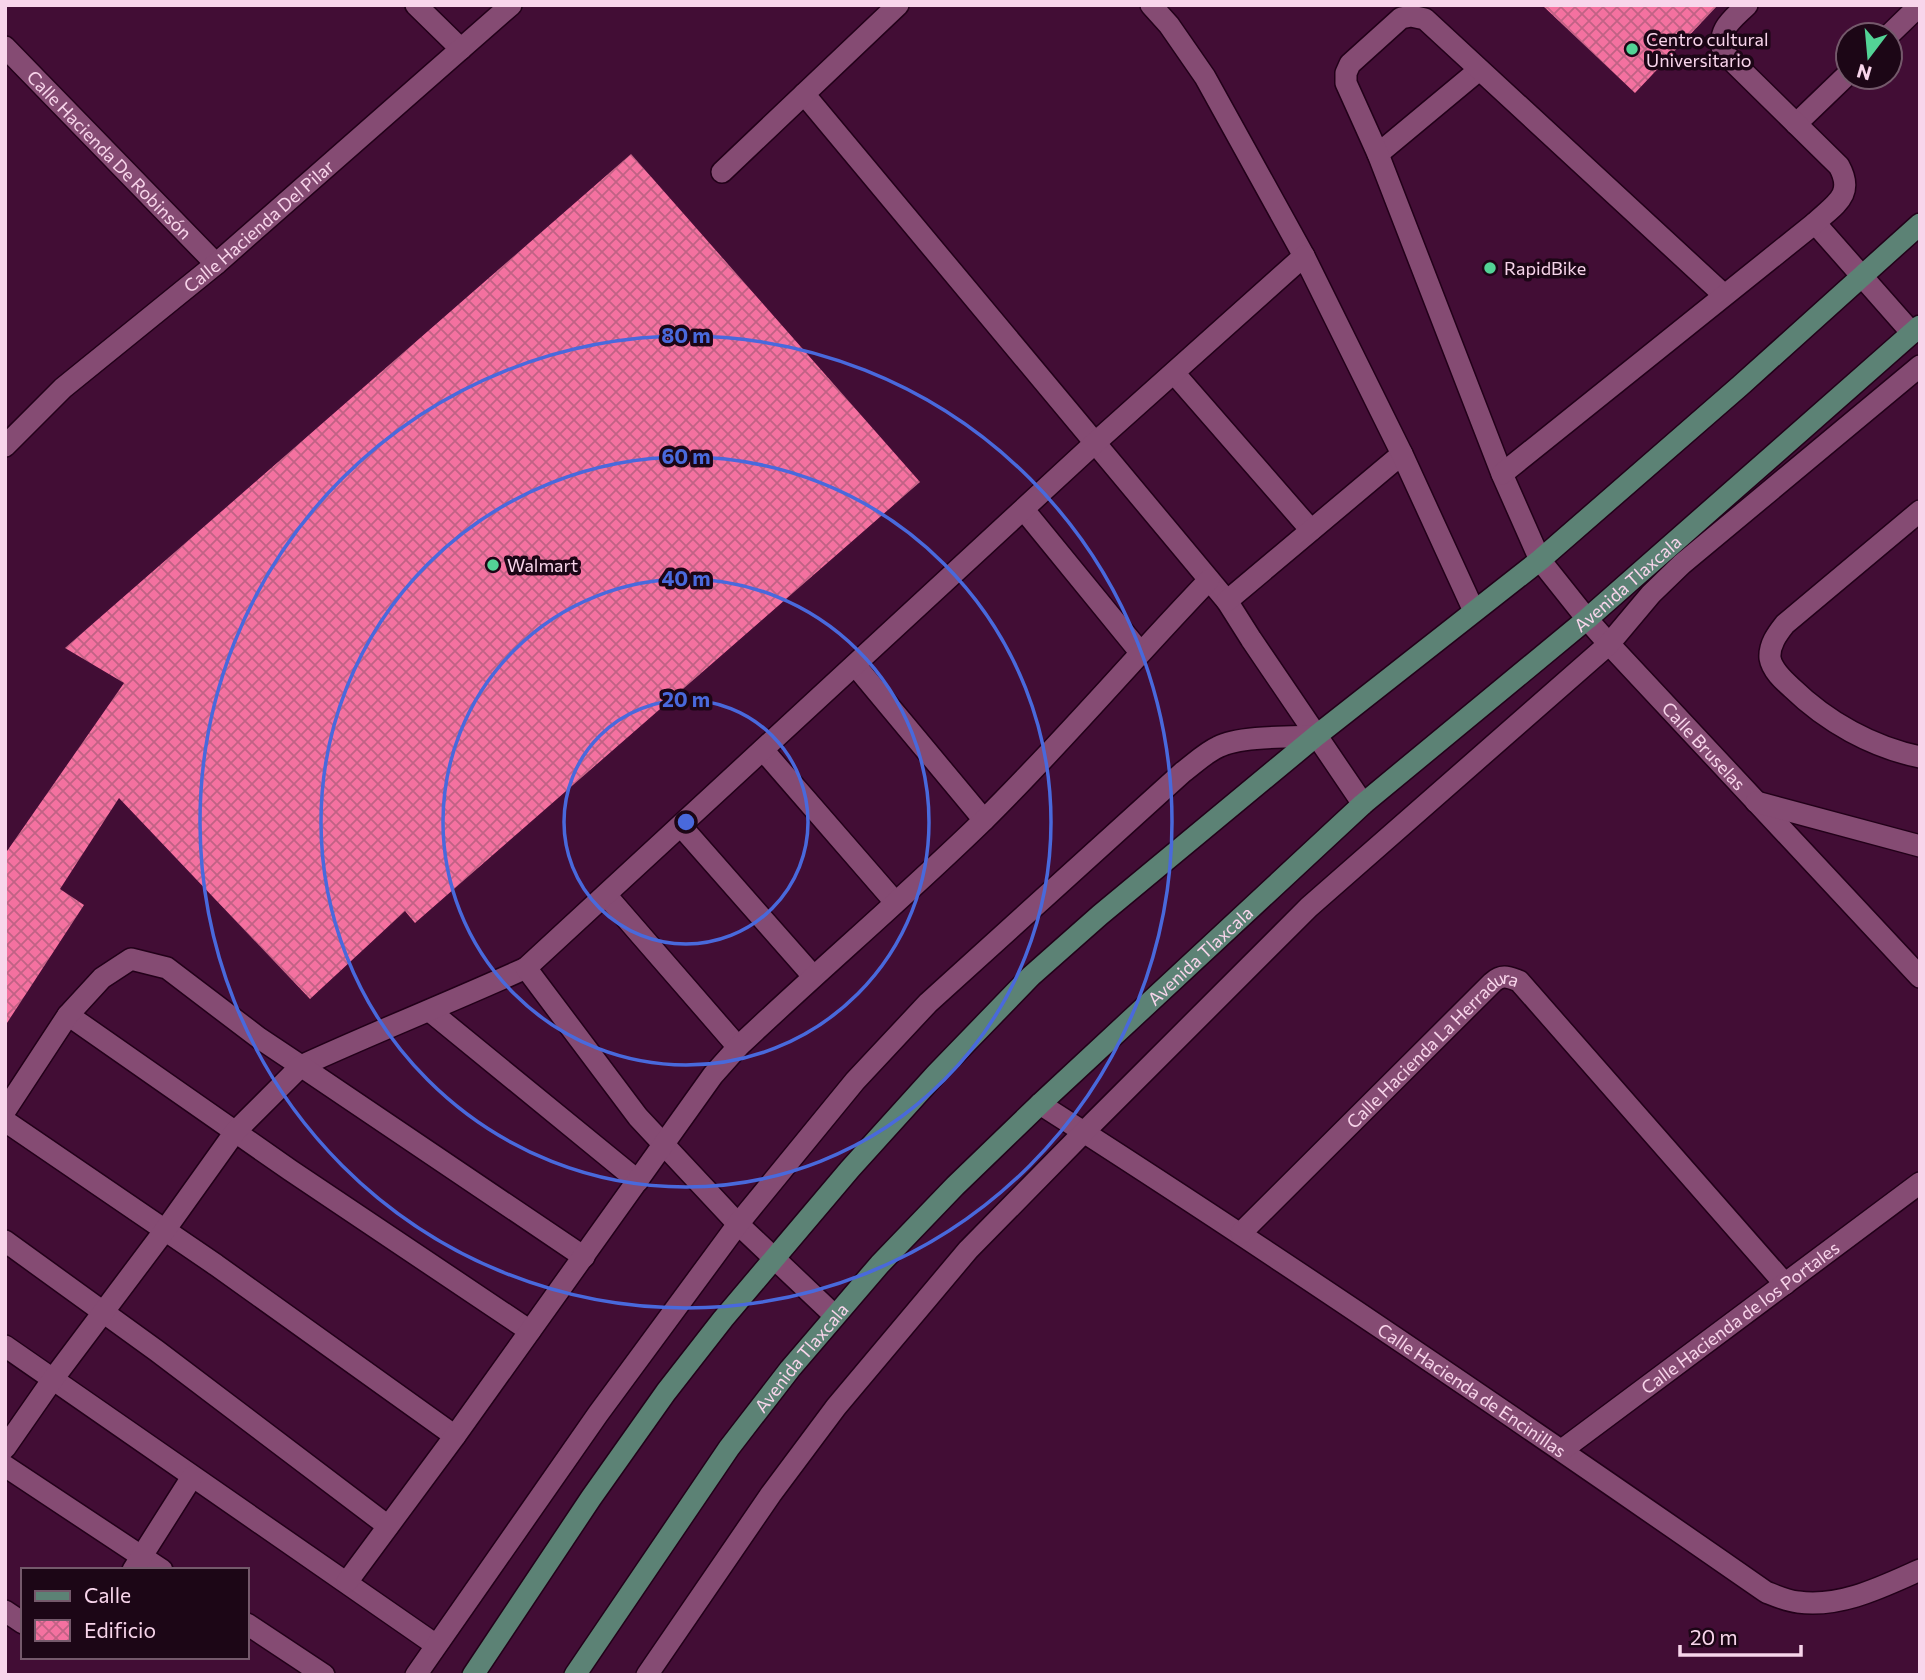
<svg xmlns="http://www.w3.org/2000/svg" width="1925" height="1680" font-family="Commissioner,sans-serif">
  <defs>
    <pattern id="building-cross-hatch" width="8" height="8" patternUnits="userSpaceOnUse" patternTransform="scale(1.75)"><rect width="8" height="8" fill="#f471a0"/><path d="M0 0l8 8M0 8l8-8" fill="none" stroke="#c16285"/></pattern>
  </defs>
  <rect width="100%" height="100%" fill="#420d35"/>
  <path fill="url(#building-cross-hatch)" d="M1542 5H1718L1635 93Z
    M631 154 920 482 415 923 405 911 310 999 119 798 60 889 84 905 5 1026V854L124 683 65 648Z"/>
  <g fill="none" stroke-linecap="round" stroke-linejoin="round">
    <g stroke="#220019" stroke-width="24">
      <g id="minor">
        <path d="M416 5 461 49"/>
        <path d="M1151 5 1169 25 1205 77 1304 256"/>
        <path d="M1889 35 1920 5"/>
        <path id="s1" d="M5 47 216 264"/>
        <path d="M804 94 1227 601 1251 639 1363 804"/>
        <path d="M1796 124 1848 74"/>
        <path d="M1378 154 1479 70"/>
        <path d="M722 172 898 5"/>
        <path d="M1815 223 1912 333"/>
        <path id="s2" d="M1724 295 1425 19 1411 16 1401 18 1350 64 1346 73V83L1378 154 1502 474 1540 560 1587 619 1609 644 1920 977"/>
        <path d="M1174 373 1311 530"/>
        <path id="s3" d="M5 446 63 388 216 264 511 5"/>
        <path d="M1502 474 1815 223C1835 204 1855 195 1839 166L1723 52C1717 29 1732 20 1747 5"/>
        <path d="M1024 510 1140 652"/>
        <path d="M1920 511 1785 624C1777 634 1769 645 1770 658 1772 670 1783 680 1792 688 1827 722 1872 747 1920 757"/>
        <path d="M1227 601 1402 454"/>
        <path d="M855 665 984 820"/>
        <path d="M763 750 895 902"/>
        <path d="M1756 802 1920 846"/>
        <path d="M681 826 813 976"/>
        <path d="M606 895 738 1047"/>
        <path d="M430 1011 638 1181"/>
        <path d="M68 1015 290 1170 530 1331"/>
        <path id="s4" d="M1040 1104C1286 1261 1527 1426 1766 1592 1776 1596 1787 1601 1798 1602 1840 1608 1882 1587 1920 1570"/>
        <path d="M5 1111 68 1015 102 978 131 959 167 968 259 1038 301 1066C375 1032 451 1002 526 968"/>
        <path d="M5 1121 216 1265 455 1436"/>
        <path id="s5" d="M1241 1233 1492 983C1502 974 1508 977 1519 981L1785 1284"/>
        <path d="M5 1241 157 1351 388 1526"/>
        <path d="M834 1315 738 1224 638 1117 526 968 1096 442 1304 256 1402 454 1474 611"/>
        <path d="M5 1346 436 1645"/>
        <path d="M5 1448 53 1379 165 1230 235 1132 301 1066 584 1257"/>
        <path id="s6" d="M1562 1450 1920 1183"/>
        <path d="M5 1466 162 1570"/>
        <path d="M133 1570 192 1477"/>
        <path d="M347 1582 455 1436 713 1075 738 1047C819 970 904 898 984 820 1062 743 1133 659 1209 580"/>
        <path d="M5 1611 23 1623"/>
        <path d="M247 1624 324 1675"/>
        <path d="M416 1675 598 1414 738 1224 855 1081 928 1003 1183 772C1194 764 1205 753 1218 747 1239 736 1291 737 1316 736"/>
        <path d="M647 1675 771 1494 836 1407 968 1250 1084 1132 1309 907 1609 644 1651 594 1682 564 1920 366"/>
      </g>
    </g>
    <g stroke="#220019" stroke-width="24">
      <g id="major">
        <path d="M473 1675 591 1498 666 1392 723 1319 850 1169 936 1074 1031 976 1100 915 1316 736 1540 560 1740 386 1920 224"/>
        <path id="s7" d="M575 1675 729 1448 790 1369 880 1264 955 1186 1040 1104 1363 804 1587 619 1920 326"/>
      </g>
    </g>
    <use href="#minor" stroke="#854b73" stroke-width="21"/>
    <use href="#major" stroke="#5c8275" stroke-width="21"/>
  </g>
  <g fill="none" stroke="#4969dc" stroke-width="3.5">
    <circle cx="686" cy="822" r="122"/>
    <circle cx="686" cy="822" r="243"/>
    <circle cx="686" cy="822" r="365"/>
    <circle cx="686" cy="822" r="486"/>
  </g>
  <g fill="#53d396" stroke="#1c0616" stroke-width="2.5">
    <circle cx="1632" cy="49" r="7"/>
    <circle cx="1490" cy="268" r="7"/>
    <circle cx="493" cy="565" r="7"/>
  </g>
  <g text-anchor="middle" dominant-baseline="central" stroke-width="7" stroke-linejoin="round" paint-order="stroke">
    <g font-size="18" fill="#f8d5eb" stroke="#1c0616" text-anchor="start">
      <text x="1646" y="39">Centro cultural<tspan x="1646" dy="21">Universitario</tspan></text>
      <text x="1504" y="268">RapidBike</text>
      <text x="507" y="565">Walmart</text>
    </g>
    <g font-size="18" fill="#f8d5eb" stroke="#1c0616">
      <text stroke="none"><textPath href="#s1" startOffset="150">Calle Hacienda De Robinsón</textPath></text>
      <text stroke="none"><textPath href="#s3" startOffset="336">Calle Hacienda Del Pilar</textPath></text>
      <text stroke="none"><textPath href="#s7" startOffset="1524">Avenida Tlaxcala</textPath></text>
      <text stroke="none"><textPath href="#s2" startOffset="1283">Calle Bruselas</textPath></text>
      <text stroke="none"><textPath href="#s7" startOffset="957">Avenida Tlaxcala</textPath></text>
      <text stroke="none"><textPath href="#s5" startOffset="268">Calle Hacienda La Herradura</textPath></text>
      <text stroke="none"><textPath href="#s6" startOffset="222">Calle Hacienda de los Portales</textPath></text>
      <text stroke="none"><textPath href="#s7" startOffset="390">Avenida Tlaxcala</textPath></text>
      <text stroke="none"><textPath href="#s4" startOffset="518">Calle Hacienda de Encinillas</textPath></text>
    </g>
  </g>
  <circle cx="686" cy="822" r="10" fill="#4969dc" stroke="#1c0616" stroke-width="3.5"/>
  <g font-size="21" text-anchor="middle" font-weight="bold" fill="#4969dc" stroke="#1c0616" stroke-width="7" stroke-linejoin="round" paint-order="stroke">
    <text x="686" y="343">80 m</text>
    <text x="686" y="464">60 m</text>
    <text x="686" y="586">40 m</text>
    <text x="686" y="707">20 m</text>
  </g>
  <rect width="1925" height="1680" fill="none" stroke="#f8d5eb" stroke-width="14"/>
  <rect x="21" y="1568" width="228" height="91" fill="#1c0616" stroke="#74596b" stroke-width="2"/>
  <rect x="35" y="1591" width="35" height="10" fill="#5c8275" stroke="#74596b" stroke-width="2"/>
  <text x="84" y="1603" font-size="21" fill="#f8d5eb">Calle</text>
  <rect x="35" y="1620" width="35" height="21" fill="url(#building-cross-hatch)" stroke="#74596b" stroke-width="2"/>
  <text x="84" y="1638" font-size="21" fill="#f8d5eb">Edificio</text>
  <g transform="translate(1869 56) rotate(196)"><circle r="33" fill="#1c0616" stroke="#74596b" stroke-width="2"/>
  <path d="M0-5L12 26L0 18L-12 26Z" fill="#53d396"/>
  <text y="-10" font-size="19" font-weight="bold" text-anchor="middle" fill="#f8d5eb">N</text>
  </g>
  <path d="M1680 1645v10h121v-10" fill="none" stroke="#f8d5eb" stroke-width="3.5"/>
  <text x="1690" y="1645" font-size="21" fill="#f8d5eb" stroke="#1c0616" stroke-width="5" paint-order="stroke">20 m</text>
</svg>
